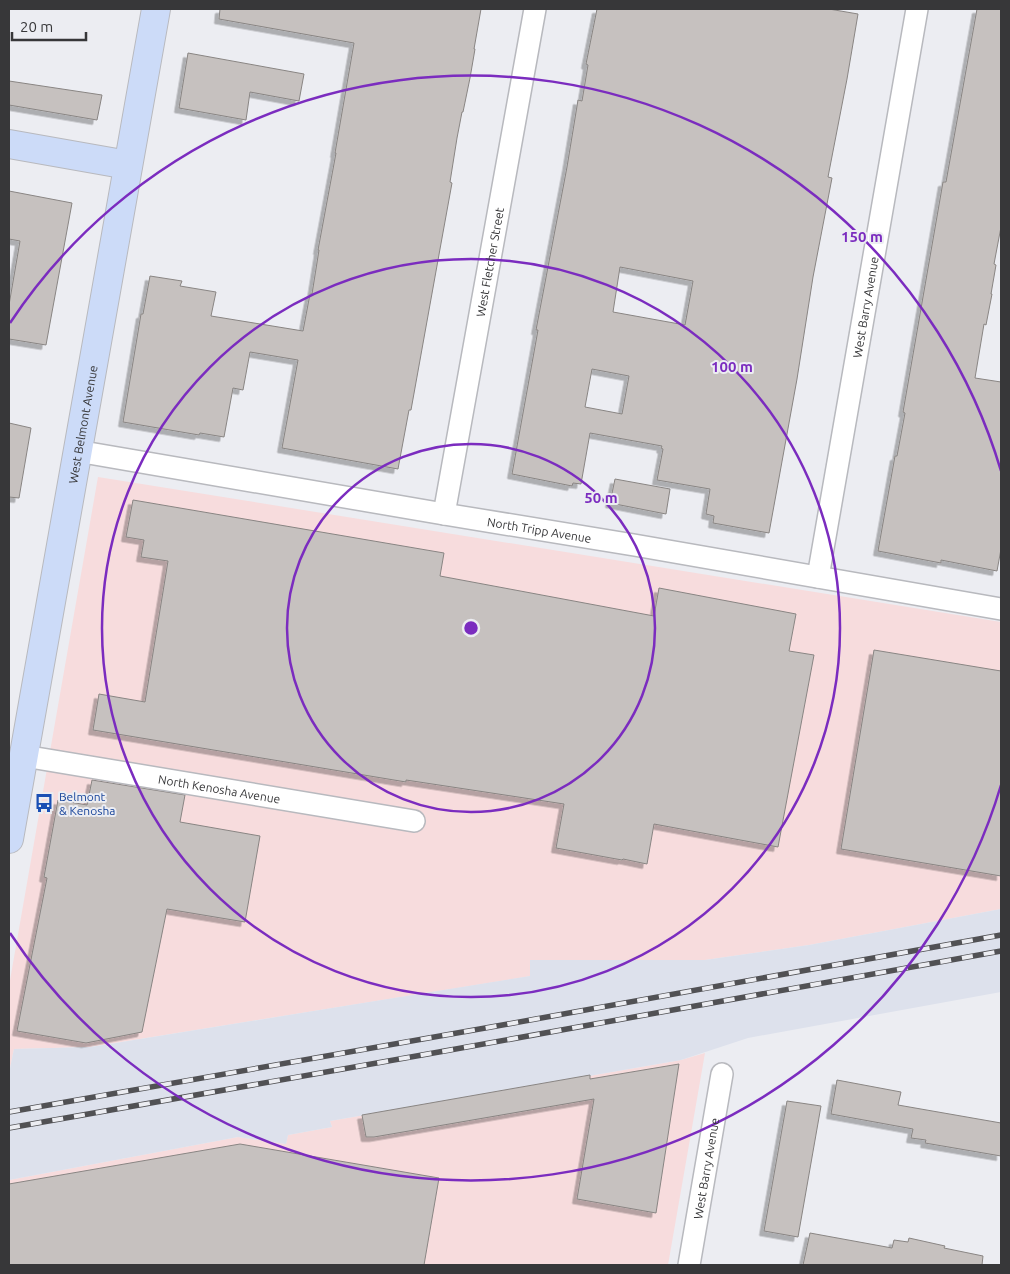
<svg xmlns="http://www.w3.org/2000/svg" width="1010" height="1274" font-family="Ubuntu,sans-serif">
  <defs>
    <filter id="shadow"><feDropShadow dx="-4.5" dy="4.5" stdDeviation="0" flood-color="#0004"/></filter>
  </defs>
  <rect width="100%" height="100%" fill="#ecedf2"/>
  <path fill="#f7dcdd" d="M98 477 1001 622V909L809 945 705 960H530L531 976 90 1047 14 1049 9 1073V986Z
    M705 1053 668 1265H9V1180L238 1137 286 1144 288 1135 332 1127 330 1121 681 1060Z"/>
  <path fill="#dde1ec" d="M1001 909V992L748 1038 681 1060 330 1121 332 1127 288 1135 286 1144 238 1137 9 1180V1073L14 1049 91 1047 530 976V960H705L809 945Z"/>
  <path fill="#c6c1bf" stroke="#898583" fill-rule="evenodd" filter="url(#shadow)" d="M220 9H481L474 49H475L470 78 463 112H462L457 138 450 182 452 183 440 249 411 410H409L398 469 282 448 298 360 250 352 243 390 233 388 224 437 200 433 199 435 123 422 141 314H143L150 276 182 281 180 286 216 292 211 316 303 331 310 294H312L319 250H318L336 153H335L354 43 219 19Z
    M597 9H829L858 14 847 79 828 177 832 178 813 277 797 379 769 533 713 523 714 516 706 514 710 489 657 480 663 449 661 448 662 446 590 433 581 484 573 483 572 486 512 474 538 330H536L567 167 578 100 582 101 588 65 586 64ZM620 267 693 281 685 325 613 312ZM592 369 629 376 622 414 585 407Z
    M977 9H1001V227L994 264 996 265 991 294H992L986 325 984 324 975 378 1001 382V549L997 571 941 560V563L878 551 895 456H897L905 413 903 412 943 182H946Z
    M188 53 304 74 299 101 250 92 246 120 179 108Z
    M9 81 102 95 97 120 9 105Z
    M9 191 72 203 46 345 9 339V305L20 241 9 239Z
    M9 423 31 428 19 498 9 497Z
    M615 479 670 489 666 514 610 503Z
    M133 500 444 553 440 576 654 616 659 588 796 614 789 651 814 655 778 847 654 824 647 864 623 859 622 860 556 848 564 804 406 780V782L93 730 99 694 145 702 168 561 141 557 144 540 126 537Z
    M874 650 1001 671V876L841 849Z
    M92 780 185 795 180 822 260 836 245 922 167 909 142 1032 86 1043 17 1031 47 878 44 877 58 800 87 805Z
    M679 1064 656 1213 577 1199 594 1099 374 1137H366L362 1115 590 1075V1079Z
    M837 1080 901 1092 898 1105 1001 1123V1156L925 1143 926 1140 911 1138 913 1129 831 1114Z
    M787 1101 821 1106 798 1237 764 1231Z
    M240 1144 439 1178 424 1265H9V1184Z
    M810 1233 892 1248 894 1240 908 1242 909 1238 945 1246 944 1248 983 1256 982 1265H803Z"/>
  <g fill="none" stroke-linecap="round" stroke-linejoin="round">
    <g stroke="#b8b9be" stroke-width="24">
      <g id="street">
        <path id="s1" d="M77 451 444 514 634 545 1001 609"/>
        <path id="s2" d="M444 514 535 9"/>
        <path id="s3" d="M818 577 917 9"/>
        <path id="s4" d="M24 756 414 821"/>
        <path id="s5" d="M689 1265 722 1074"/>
      </g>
    </g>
    <g stroke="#b8b9be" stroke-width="30">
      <g id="secondary">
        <path d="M9 144 128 165"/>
        <path id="s6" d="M9 839 156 9"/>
      </g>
    </g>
    <use href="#street" stroke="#fff" stroke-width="21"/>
    <use href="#secondary" stroke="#ccdbf8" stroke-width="28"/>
    <g stroke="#515154" stroke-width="5.5">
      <path id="rail" d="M9 1112 508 1024 1001 935
        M9 1128 439 1052 1001 951"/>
    </g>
    <use href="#rail" stroke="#ecedf2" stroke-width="4" stroke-dasharray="11" stroke-linecap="butt"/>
  </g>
  <g fill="none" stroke="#7b2cbf" stroke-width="2.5">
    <circle cx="471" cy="628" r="184"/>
    <circle cx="471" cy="628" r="369"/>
    <path d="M1001 785A553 553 0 0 1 10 933M10 323A553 553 0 0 1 1001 471"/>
  </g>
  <defs>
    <g id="bus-bare" transform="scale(1.5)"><path d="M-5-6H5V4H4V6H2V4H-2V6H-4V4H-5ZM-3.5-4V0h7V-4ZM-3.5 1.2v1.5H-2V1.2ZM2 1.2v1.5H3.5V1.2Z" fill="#1a4fb4" stroke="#ecedf2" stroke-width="2.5" paint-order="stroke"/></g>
  </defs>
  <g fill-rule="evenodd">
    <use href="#bus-bare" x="44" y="803"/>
  </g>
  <g text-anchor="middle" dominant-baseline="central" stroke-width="4" stroke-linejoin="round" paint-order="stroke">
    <g font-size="12" fill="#373739" stroke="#ecedf2">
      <text stroke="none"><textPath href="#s2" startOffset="256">West Fletcher Street</textPath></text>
      <text stroke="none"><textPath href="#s3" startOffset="274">West Barry Avenue</textPath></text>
      <text stroke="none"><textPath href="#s6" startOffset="421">West Belmont Avenue</textPath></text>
      <text stroke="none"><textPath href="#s1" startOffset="469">North Tripp Avenue</textPath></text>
      <text stroke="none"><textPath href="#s4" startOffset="198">North Kenosha Avenue</textPath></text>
      <text stroke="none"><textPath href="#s5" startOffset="98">West Barry Avenue</textPath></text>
    </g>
    <g font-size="12" fill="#164399" stroke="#ecedf2" text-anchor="start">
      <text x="59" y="796">Belmont<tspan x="59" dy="14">&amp; Kenosha</tspan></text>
    </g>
  </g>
  <circle cx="471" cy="628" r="8" fill="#7b2cbf" stroke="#ecedf2" stroke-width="2.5"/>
  <g font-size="15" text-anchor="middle" font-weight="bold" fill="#7b2cbf" stroke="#ecedf2" stroke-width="4" stroke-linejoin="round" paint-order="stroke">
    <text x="862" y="242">150 m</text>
    <text x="732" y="372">100 m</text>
    <text x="601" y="503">50 m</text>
  </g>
  <rect width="1010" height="1274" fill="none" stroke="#373739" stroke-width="20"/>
  <path d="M12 32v8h74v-8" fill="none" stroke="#373739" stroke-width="2.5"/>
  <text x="20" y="32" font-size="15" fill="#373739" stroke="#ecedf2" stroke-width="4" paint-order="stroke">20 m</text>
</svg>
